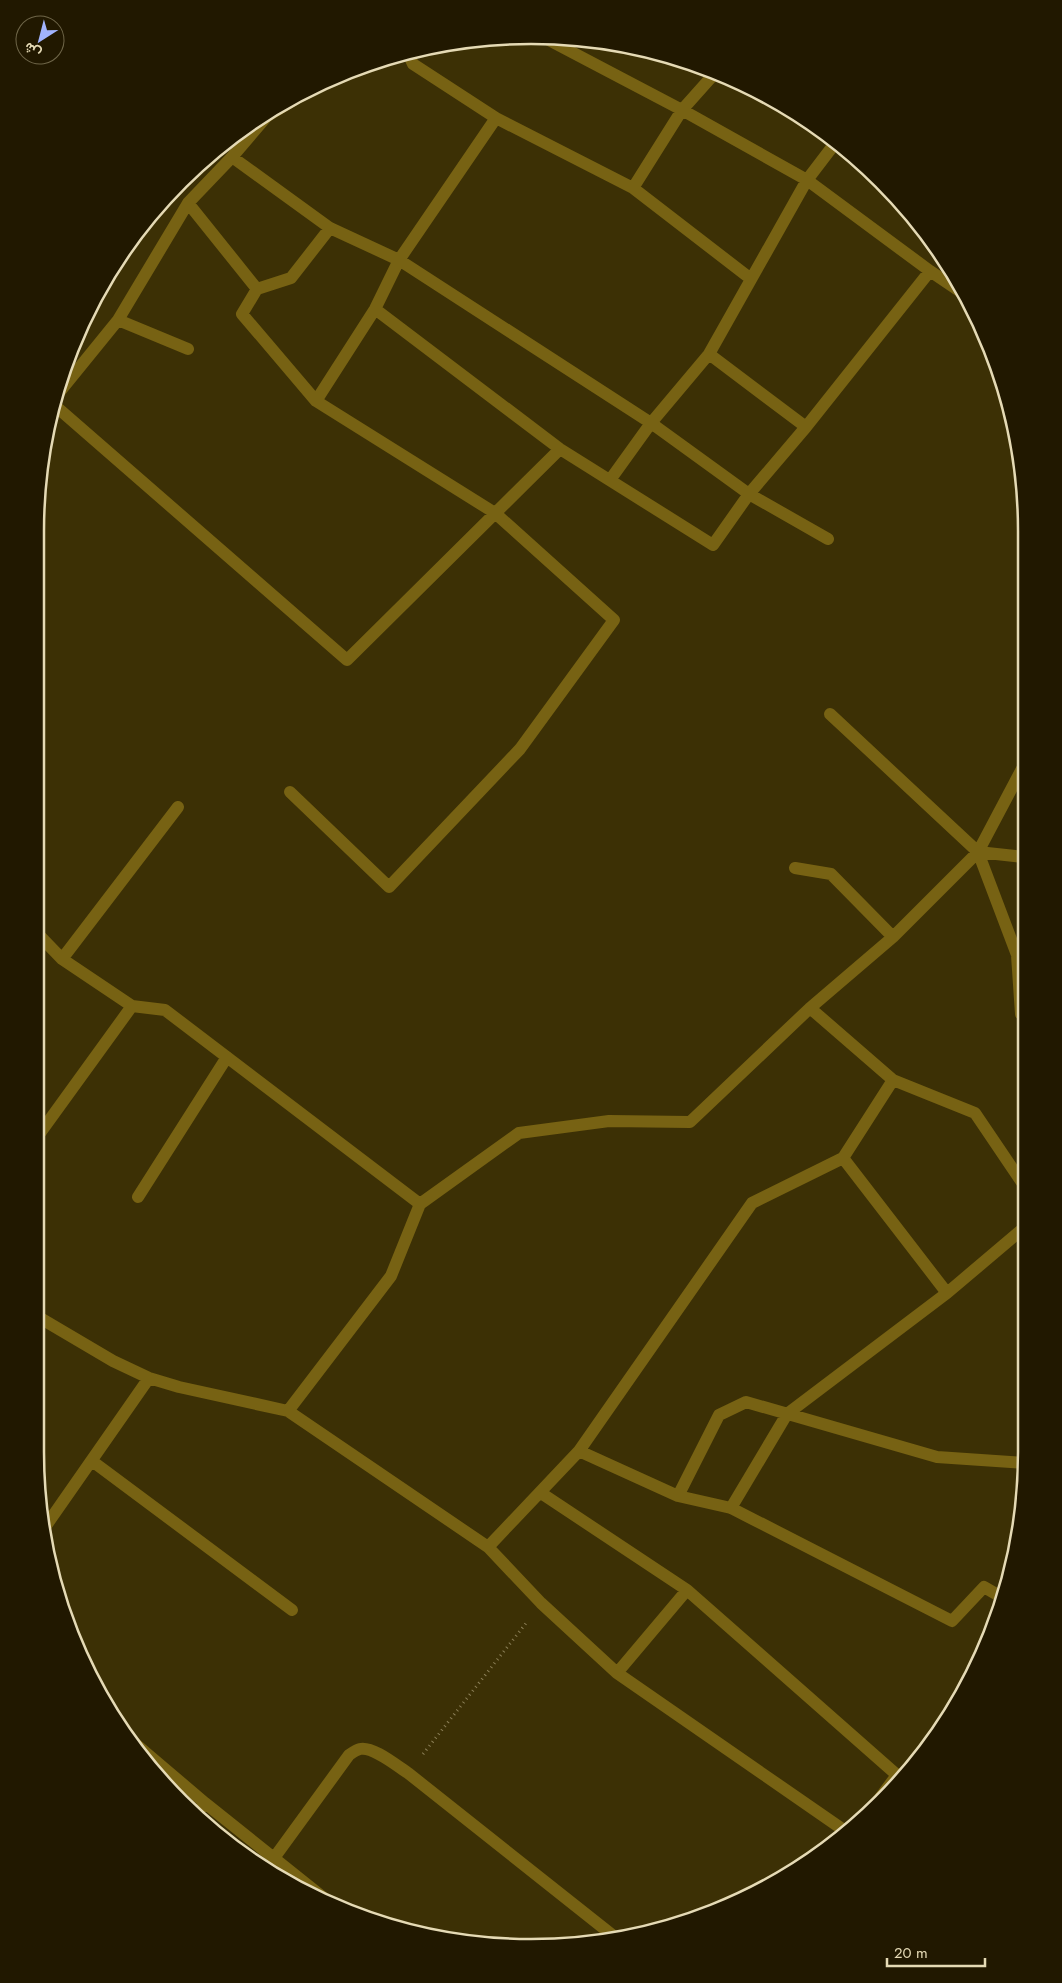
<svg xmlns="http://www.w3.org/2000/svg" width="1062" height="1983" font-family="Jost,Vazirmatn,sans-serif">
  <rect width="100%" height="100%" fill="#3c3005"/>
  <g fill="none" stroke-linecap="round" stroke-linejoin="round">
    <path stroke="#8b7f57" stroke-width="3" stroke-dasharray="1 4" stroke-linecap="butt" d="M423 1754 527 1622"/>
    <path stroke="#776213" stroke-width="12" d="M545 38 682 110 807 180 930 271 961 292
      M407 51 413 64 496 118 633 188 751 279
      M232 157 330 228 399 260 651 423 749 494 828 539
      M633 188 682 110 715 73
      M188 203 257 289
      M375 309 560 449 713 545 749 494 806 427 930 271
      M118 320 188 349
      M709 354 806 427
      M53 400 118 320 188 203 232 157 267 116 323 82
      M316 401 375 309 399 260 496 118
      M52 403 347 660 560 449
      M610 480 651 423 709 354 807 180 836 142
      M830 714 978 852 1017 955 1021 1014 1024 1016
      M290 792 389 887 520 749 614 620 495 513 316 401 242 314 257 289 291 278 330 228
      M978 852 1024 857
      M795 868 831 874 893 937
      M36 932 62 959 132 1006 165 1010 420 1204
      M62 959 178 807
      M810 1008 893 1080 975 1113 1025 1187
      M35 1140 132 1006
      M843 1158 947 1293
      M138 1197 227 1057
      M35 1315 113 1361 149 1378 179 1387 288 1411 488 1547 541 1603 617 1673 848 1833
      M288 1411 391 1276 420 1204 519 1133 609 1121 690 1122 810 1008 893 937 978 852 1024 765
      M579 1451 678 1496 731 1508 952 1621 984 1587 1003 1598
      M92 1461 292 1610
      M541 1493 687 1590 897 1775H905
      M678 1496 719 1415 746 1402 937 1457 1026 1463
      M731 1508 787 1414 947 1293 1025 1227
      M43 1530 149 1378
      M488 1547 579 1451 752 1203 843 1158 893 1080
      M617 1673 687 1590
      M125 1735 205 1803 335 1907
      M868 1814 897 1775
      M194 1815 205 1803
      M274 1858 349 1755C352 1753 356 1750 360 1749 373 1746 397 1766 408 1773L616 1938"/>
  </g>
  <path d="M0 0H1062V1983H0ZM531 44H531A487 487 0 0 1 1018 531V1452A487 487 0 0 1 531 1939H531A487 487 0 0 1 44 1452V531A487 487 0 0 1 531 44Z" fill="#211800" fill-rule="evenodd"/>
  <path fill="none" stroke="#e5dab5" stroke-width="2.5" d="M531 44H531A487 487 0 0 1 1018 531V1452A487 487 0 0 1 531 1939H531A487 487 0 0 1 44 1452V531A487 487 0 0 1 531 44Z"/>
  <g transform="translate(40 40) rotate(216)"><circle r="24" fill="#211800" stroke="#6f6648"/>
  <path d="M0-4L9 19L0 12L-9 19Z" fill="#a1b3fd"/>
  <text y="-8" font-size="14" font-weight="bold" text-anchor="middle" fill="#e5dab5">ش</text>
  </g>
  <path d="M887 1958v8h98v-8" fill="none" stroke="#e5dab5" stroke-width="2.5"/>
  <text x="894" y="1958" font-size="15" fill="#e5dab5" stroke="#211800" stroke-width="4" paint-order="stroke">20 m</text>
</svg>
